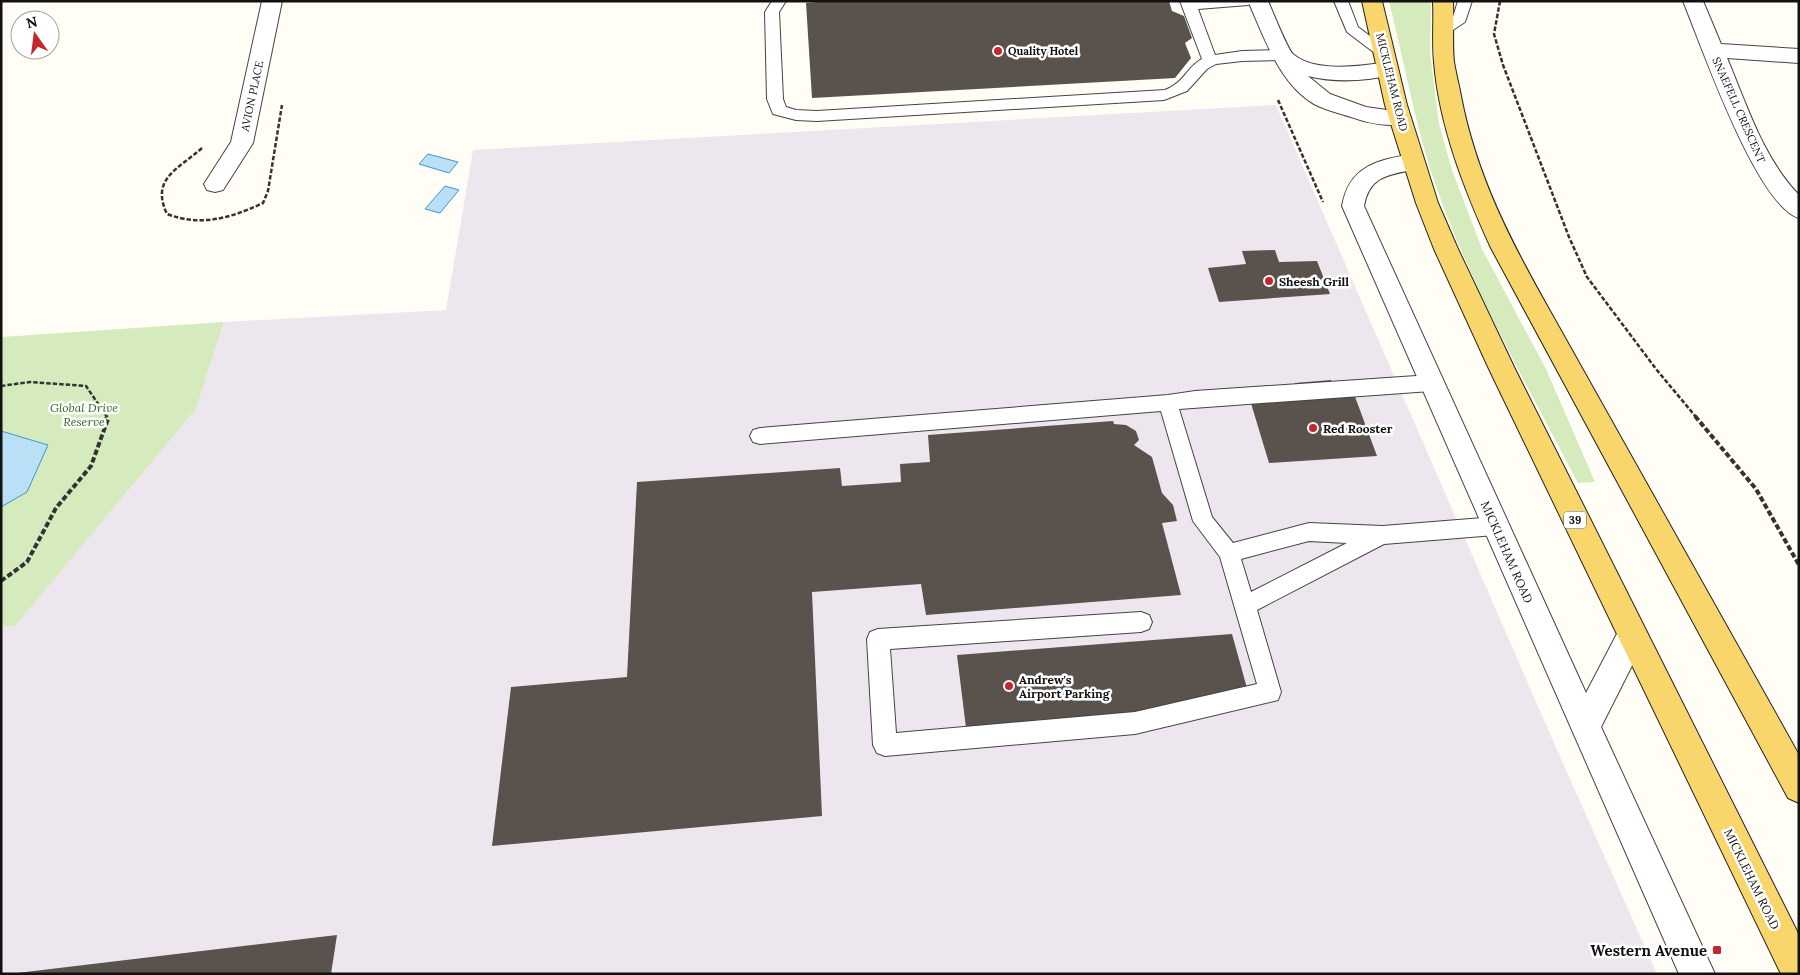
<svg xmlns="http://www.w3.org/2000/svg" width="1800" height="975" font-family="Lora,serif">
  <rect width="100%" height="100%" fill="#fffdf5"/>
  <path fill="#eee6ef" d="M1276 105 1557 750 1657 974H1V628L15 625 196 409 224 322 446 310 473 150Z"/>
  <path fill="#d5ebbd" d="M1389 1H1431L1430 52 1435 93 1439 124 1452 170 1482 249 1546 369 1595 482 1578 483C1528 387 1475 294 1438 192 1416 131 1405 65 1389 1Z
    M224 322 196 409 15 626 1 627V337Z"/>
  <path fill="#b9e0f7" stroke="#3f96cf" d="M428 154 458 162 449 173 419 164Z
    M445 186 459 190 440 213 425 209Z
    M1 431 48 445 27 492 1 507Z"/>
  <path fill="#5a524d" d="M831 1H1169L1172 11 1184 16 1192 38 1185 43 1191 58 1175 78 812 98 806 3Z
    M1275 250 1279 262 1317 261 1330 294 1219 302 1208 268 1246 264 1242 251Z
    M1331 380 1336 395 1354 394 1377 456 1269 463 1250 400 1300 397 1295 383Z
    M1113 421 1114 424 1126 425 1136 431 1139 440 1134 445 1152 457 1162 493 1173 505 1177 521 1162 523 1181 595 926 615 921 584 812 592 822 816 492 846 511 687 627 677 637 482 840 468 842 486 901 482 900 464 930 462 928 435Z
    M1232 634 1250 699 1122 715 966 728 957 655Z
    M337 935 331 974H17V973Z"/>
  <g fill="none" stroke-linecap="round" stroke-linejoin="round">
    <g stroke="#444" stroke-width="2">
      <path id="service" d="M772 1H786L779 12 783 99 786 107 796 110 817 111 1165 90C1185 82 1187 67 1202 59L1180 1H1255L1248 5 1198 9 1215 55 1242 51 1283 50 1288 52 1290 55 1288 58 1283 60 1242 61 1216 64 1207 69 1187 91 1164 100 817 121 796 120 773 114 767 99 765 12Z
        M1334 1H1348L1358 27 1390 51 1392 54 1390 57H1380L1347 32Z
        M1458 1H1472L1465 22 1450 32H1440L1438 29 1453 17Z
        M1431 375 1438 378 1440 383 1438 388 1431 391 1179 409 1212 517 1233 543 1309 523 1383 526 1495 517 1502 520 1505 526 1502 532 1495 535 1384 544 1257 610 1281 692 1278 700 1135 734 885 756 877 753 873 745 867 639 870 632 878 629 1141 612 1149 615 1152 622 1149 629 1141 632 890 649 896 733 1135 712 1257 684 1220 557 1193 521 1161 411 760 444 753 442 750 436 753 430 760 428 1168 395 1195 391ZM1309 541 1347 543 1251 592 1241 559Z"/>
    </g>
    <g stroke="#444" stroke-width="2">
      <path id="minor" d="M262 1H282L253 143 223 190 215 192 207 190 204 184 231 142Z
        M1248 1H1268C1272 10 1288 50 1293 54 1314 73 1362 66 1388 62L1395 64 1398 69 1395 74C1367 81 1336 83 1308 76L1330 94 1366 107 1408 113 1411 118 1408 123C1391 128 1367 123 1351 117 1339 113 1325 110 1314 104 1279 84 1264 36 1248 1Z
        M1683 1H1703L1721 44 1799 49V63L1727 58C1747 105 1763 158 1799 195V218C1756 205 1701 44 1683 1Z
        M1413 154 1421 156 1424 162 1421 168C1394 175 1370 172 1364 206L1586 693 1621 626 1632 622 1643 626 1647 636 1601 727 1715 974H1679L1342 206C1349 166 1377 160 1413 154Z"/>
    </g>
    <g stroke="#222" stroke-width="2">
      <path id="primary" d="M1362 1H1382L1407 105 1438 203 1458 249 1515 369 1799 935V974H1781L1489 369 1434 249 1416 203 1385 105Z
        M1433 1H1453C1454 22 1452 43 1454 62 1456 74 1459 85 1461 96 1476 175 1511 242 1550 311L1799 755V803L1788 798 1491 248C1465 191 1439 126 1434 62 1432 43 1434 22 1433 1Z"/>
    </g>
    <path stroke="#333" stroke-width="2.5" stroke-dasharray="4.5 2" stroke-linecap="butt" d="M1500 1 1494 34 1503 65 1569 237 1587 277 1656 369 1696 417
      M1278 100 1323 202
      M202 148C179 169 150 178 167 214 201 227 231 218 263 203L268 191 282 105
      M1 386 30 382 86 386 107 417"/>
    <path stroke="#333" stroke-width="4" stroke-dasharray="5.5 2.5" stroke-linecap="butt" d="M1695 416 1756 489 1799 565
      M1 581 27 562 56 508 91 466 108 419 106 416"/>
    <use href="#service" fill="#fff" fill-rule="evenodd"/>
    <use href="#minor" fill="#fff" fill-rule="evenodd"/>
    <use href="#primary" fill="#f9d66b" fill-rule="evenodd"/>
  </g>
  <g fill="#c4262e" stroke="#fff" stroke-width="2">
    <circle cx="998" cy="51" r="5"/>
    <circle cx="1269" cy="281" r="5"/>
    <circle cx="1313" cy="428" r="5"/>
    <circle cx="1009" cy="686" r="5"/>
    <rect x="1712" y="945" width="10" height="10" rx="2.5"/>
  </g>
  <g text-anchor="middle" dominant-baseline="central" stroke-width="5" stroke-linejoin="round" paint-order="stroke">
    <g font-size="11" font-weight="bold" fill="#111" stroke="#fff" text-anchor="start">
      <text x="1008" y="51">Quality Hotel</text>
    </g>
    <g font-size="11" fill="#111" stroke="#fff">
      <text transform="translate(1392 82) rotate(76)">MICKLEHAM ROAD</text>
      <text transform="translate(252 96) rotate(-78)">AVION PLACE</text>
      <text transform="translate(1739 110) rotate(66)">SNAEFELL CRESCENT</text>
    </g>
    <rect fill="#fff" stroke="#585858" stroke-width="1" x="1564" y="511.5" width="22" height="17" rx="4"/>
    <g font-size="11" font-weight="bold" fill="#111">
      <text x="1575" y="520">39</text>
    </g>
    <g font-size="12" font-weight="bold" fill="#111" stroke="#fff" text-anchor="start">
      <text x="1279" y="281">Sheesh Grill</text>
      <text x="1323" y="428">Red Rooster</text>
      <text x="1019" y="679">Andrew's<tspan x="1019" dy="14">Airport Parking</tspan></text>
    </g>
    <g font-size="12" font-style="italic" fill="#2f6b1f" stroke="#fff">
      <text x="84" y="407">Global Drive<tspan x="84" dy="14">Reserve</tspan></text>
    </g>
    <g font-size="12" fill="#111" stroke="#fff">
      <text transform="translate(1507 552) rotate(66)">MICKLEHAM ROAD</text>
      <text transform="translate(1752 879) rotate(64)">MICKLEHAM ROAD</text>
    </g>
    <g font-size="15" font-weight="bold" fill="#111" stroke="#fff" text-anchor="end">
      <text x="1707" y="950">Western Avenue</text>
    </g>
  </g>
  <rect width="1800" height="975" fill="none" stroke="#111111" stroke-width="5"/>
  <g transform="translate(35 35) rotate(346)"><circle r="24" fill="#ffffff" stroke="#a0a0a0"/>
  <path d="M0-4L9 19L0 12L-9 19Z" fill="#c4262e"/>
  <text y="-8" font-size="14" font-weight="bold" text-anchor="middle" fill="#111111">N</text>
  </g>
</svg>
